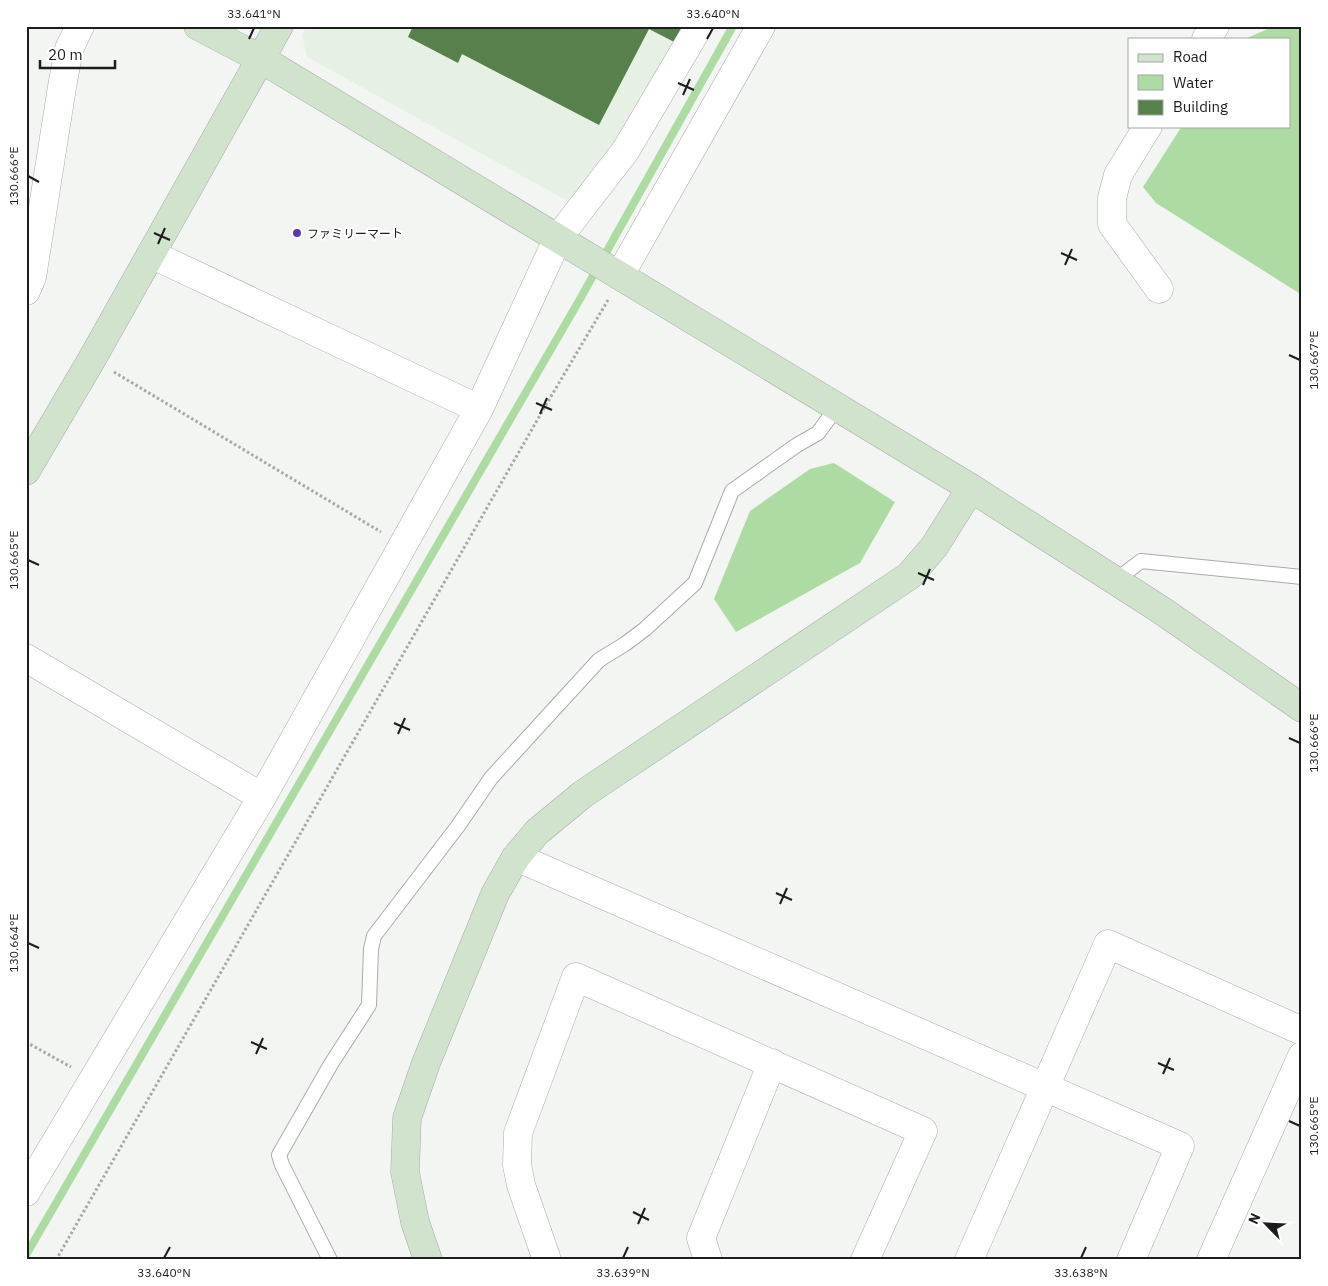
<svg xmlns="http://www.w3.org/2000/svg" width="1328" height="1286" font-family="'IBM Plex Sans','Noto Sans JP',sans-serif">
  <rect width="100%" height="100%" fill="#f2f5f2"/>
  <path fill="#e7f0e5" d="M307 26H688L621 142 573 204 307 57 302 35Z"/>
  <path fill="#aedba3" d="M1274 26H1302V295L1156 203 1143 187 1182 126H1289V39H1245Z
    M834 463 895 502 860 563 736 632 714 599 750 511 810 469Z"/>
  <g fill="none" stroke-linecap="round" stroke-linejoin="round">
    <path stroke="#aedba3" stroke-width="8" d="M26 1255 580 299 733 26"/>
  </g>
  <path fill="#57804c" d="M413 26H690L680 45 649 29 599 125 462 54 458 63 408 37Z"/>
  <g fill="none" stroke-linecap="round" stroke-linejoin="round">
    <g stroke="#a9aca9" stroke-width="16">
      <path id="lane" d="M1115 581 1141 561 1302 577
        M330 1260 282 1165 279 1155 331 1064 369 1005 371 949 374 936 458 826 491 778 599 660 625 644 645 629 695 583 732 491 797 445 818 433 837 407"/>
    </g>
    <g stroke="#a9aca9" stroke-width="29">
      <path id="street" d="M1206 39 1215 26
        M1148 126 1118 175 1112 198V224L1159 289
        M151 254 479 409
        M620 275 761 26
        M26 291 32 277 62 87 69 49 80 26
        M26 658 262 797
        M516 857 1180 1146 1131 1260
        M26 1192 262 797 479 409 558 238 626 150 699 26
        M547 1260 521 1185 517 1165 518 1133 576 977 923 1131 865 1260
        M708 1260 701 1238 772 1063
        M969 1260 1108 944 1302 1031
        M1211 1260 1302 1056"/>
    </g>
    <g stroke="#a9aca9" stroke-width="29">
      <path id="secondary" d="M198 26 261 59 971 488 1161 610 1302 708
        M26 471 92 359 279 26
        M428 1260 415 1222 405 1172 407 1118 426 1063 495 894 516 857 537 832 583 794 909 576 934 547 971 488"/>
    </g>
    <path stroke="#a7a9a7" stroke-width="3" stroke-dasharray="2.5 2.5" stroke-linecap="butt" d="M114 372 381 532
      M26 1042 71 1067
      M56 1260 543 410 608 300"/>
    <use href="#lane" stroke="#fff" stroke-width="14"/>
    <use href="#street" stroke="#fff" stroke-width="28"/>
    <use href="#secondary" stroke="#d1e2cd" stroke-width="28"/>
  </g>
  <path fill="none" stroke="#1c1d1c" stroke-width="2" d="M249 39 254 28M707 39 713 28M678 83 694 90M683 95 690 79M28 176 39 182M154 233 170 240M158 244 165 228M1061 253 1077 260M1065 265 1072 249M1289 355 1300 360M536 403 552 410M540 414 547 398M28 560 39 565M918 573 934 580M923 585 930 569M394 723 410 730M398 734 405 718M1289 738 1300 743M776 893 792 900M780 904 787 888M28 943 39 948M251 1042 267 1049M256 1054 263 1038M1158 1063 1174 1070M1163 1074 1170 1058M1289 1121 1300 1126M633 1212 649 1220M638 1224 645 1208M164 1258 170 1247M623 1258 628 1247M1081 1258 1086 1247"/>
  <circle fill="#5939b1" stroke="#fff" stroke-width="2" cx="297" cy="233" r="5"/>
  <g text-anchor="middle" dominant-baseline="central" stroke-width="4" stroke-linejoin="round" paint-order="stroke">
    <g font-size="12" fill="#1c1d1c" stroke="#fff" text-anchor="start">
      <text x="307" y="233">ファミリーマート</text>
    </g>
  </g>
  <rect width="1328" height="1286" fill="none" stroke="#ffffff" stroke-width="55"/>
  <rect x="1128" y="38" width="162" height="90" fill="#ffffff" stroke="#a4a5a4"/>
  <rect x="1138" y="54" width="25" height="8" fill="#d1e2cd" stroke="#a4a5a4"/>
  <text x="1173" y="62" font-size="15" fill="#1c1d1c">Road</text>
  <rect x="1138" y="75" width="25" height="15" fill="#aedba3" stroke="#a4a5a4"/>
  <text x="1173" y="88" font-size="15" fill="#1c1d1c">Water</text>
  <rect x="1138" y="100" width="25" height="15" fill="#57804c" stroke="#a4a5a4"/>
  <text x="1173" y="112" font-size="15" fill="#1c1d1c">Building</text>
  <g transform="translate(1266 1224) rotate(294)" stroke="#ffffff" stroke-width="4" paint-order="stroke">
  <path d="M0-4L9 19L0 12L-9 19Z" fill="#1c1d1c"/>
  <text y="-8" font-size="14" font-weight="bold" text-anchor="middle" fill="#1c1d1c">N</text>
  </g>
  <path d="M40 60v8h75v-8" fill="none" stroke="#1c1d1c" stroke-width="2.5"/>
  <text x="48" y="60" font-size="15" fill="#1c1d1c" stroke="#ffffff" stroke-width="4" paint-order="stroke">20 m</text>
  <rect x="28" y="28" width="1272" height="1230" fill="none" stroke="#1c1d1c" stroke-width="2"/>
  <g font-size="12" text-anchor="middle" fill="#1c1d1c">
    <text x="254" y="18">33.641°N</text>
    <text x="713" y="18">33.640°N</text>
    <text transform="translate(14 176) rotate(-90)" y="4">130.666°E</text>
    <text transform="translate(1314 360) rotate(-90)" y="4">130.667°E</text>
    <text transform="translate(14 560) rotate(-90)" y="4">130.665°E</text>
    <text transform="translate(1314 743) rotate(-90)" y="4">130.666°E</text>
    <text transform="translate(14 943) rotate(-90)" y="4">130.664°E</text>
    <text transform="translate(1314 1126) rotate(-90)" y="4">130.665°E</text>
    <text x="164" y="1277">33.640°N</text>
    <text x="623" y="1277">33.639°N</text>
    <text x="1081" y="1277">33.638°N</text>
  </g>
</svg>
